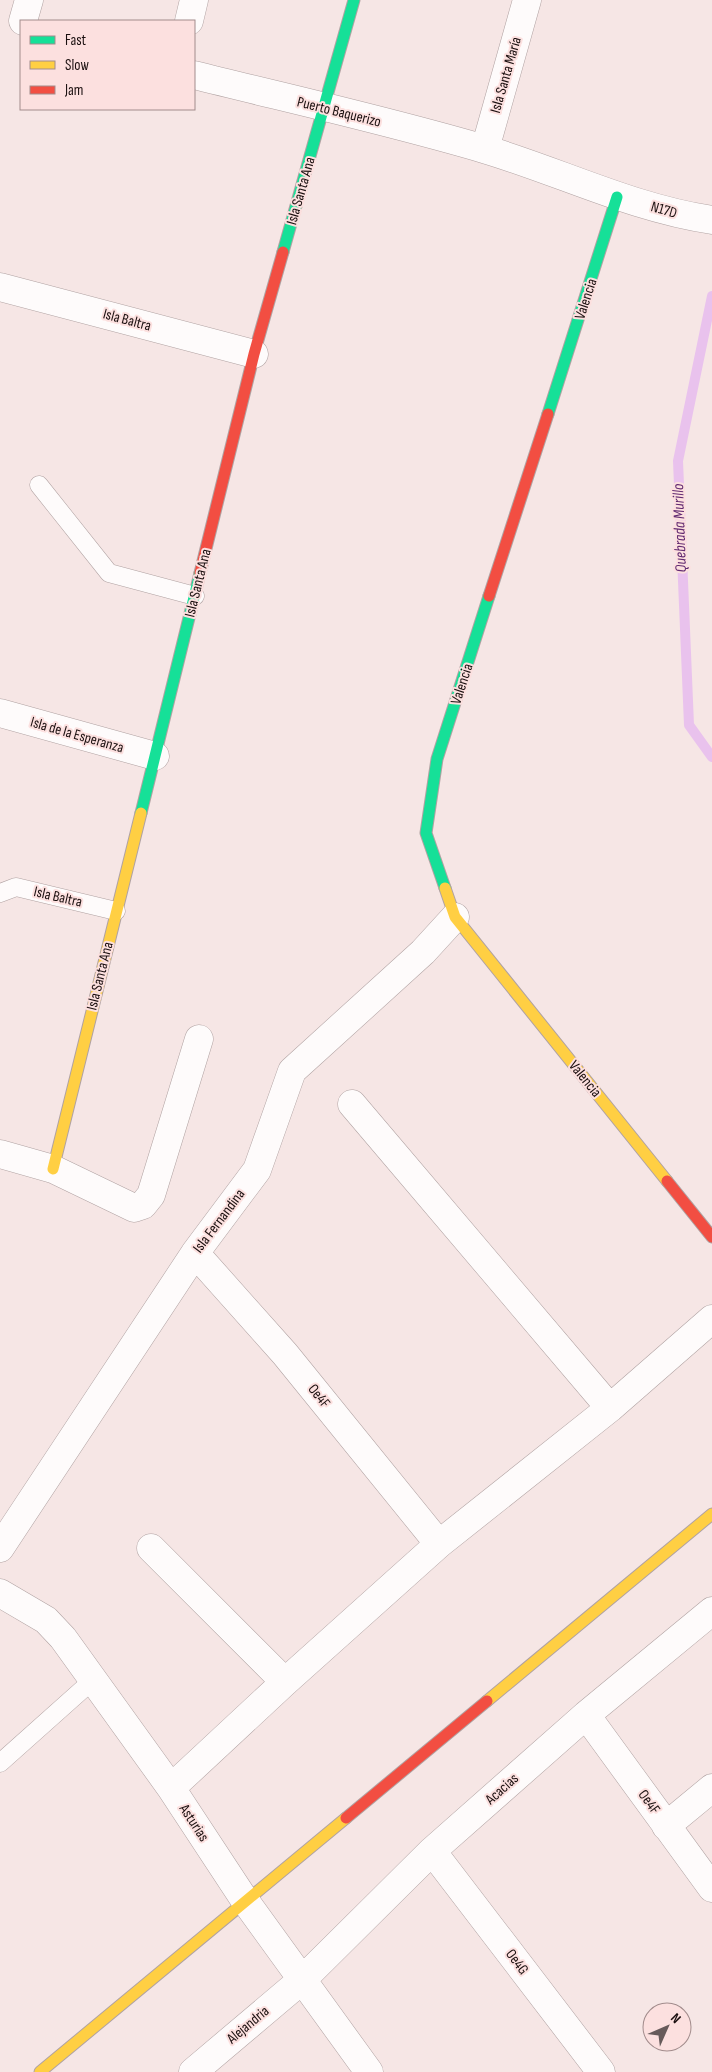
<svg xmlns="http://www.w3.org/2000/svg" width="712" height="2072" font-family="'Sofia Sans Condensed',sans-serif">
  <rect width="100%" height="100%" fill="#f6e6e5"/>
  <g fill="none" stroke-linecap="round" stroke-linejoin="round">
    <path stroke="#e9c2ed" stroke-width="10" d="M712 296 678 461 689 725 712 757"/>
    <g stroke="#b0a2a2" stroke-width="19">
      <path id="lane" d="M39 485 109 573 195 596
        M0 893 16 887 116 911
        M0 1763 93 1680"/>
    </g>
    <g stroke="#b0a2a2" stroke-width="29">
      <path id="street" d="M23 21 29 0
        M189 21 194 0
        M194 75C290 99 389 121 484 149 561 172 632 208 712 220
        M485 149 527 0
        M0 287 254 354
        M0 713 155 756
        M352 1104 610 1408
        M0 1154 53 1169 134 1208 143 1205 151 1195 199 1039
        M195 1253 285 1354 439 1544
        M0 1548 195 1253 257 1170 292 1071 423 952 455 917
        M151 1548 285 1682
        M0 1593 46 1620 63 1638 171 1788 246 1902 369 2072
        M586 1715 712 1888
        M171 1788 285 1682 439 1544 610 1408 712 1319
        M666 1826 712 1788
        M432 1851 601 2072
        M193 2072 303 1979 432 1851 586 1715 712 1611"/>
    </g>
    <g stroke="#b0a2a2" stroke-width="13">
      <path id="fast" d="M283 252 354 0
        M548 414 617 197
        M141 813 200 573
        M445 888 426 833 437 759 489 596"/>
    </g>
    <g stroke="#b0a2a2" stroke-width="13">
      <path id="slow" d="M445 888 455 917 667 1181
        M53 1169 141 813
        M487 1701 712 1514
        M40 2072 346 1818"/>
    </g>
    <g stroke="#b0a2a2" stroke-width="13">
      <path id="jam" d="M200 573 254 354 283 252
        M489 596 548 414
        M667 1181 712 1237
        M346 1818 487 1701"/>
    </g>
    <use href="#lane" stroke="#fefbfb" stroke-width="18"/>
    <use href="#street" stroke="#fefbfb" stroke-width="28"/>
    <use href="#fast" stroke="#16e098" stroke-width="11"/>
    <use href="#slow" stroke="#ffcf43" stroke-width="11"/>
    <use href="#jam" stroke="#f24e42" stroke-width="11"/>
  </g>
  <g text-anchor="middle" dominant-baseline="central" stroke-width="4" stroke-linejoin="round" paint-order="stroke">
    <g font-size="15" fill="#1a0f0f" stroke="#fce0df">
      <text transform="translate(506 75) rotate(-74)">Isla Santa María</text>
      <text transform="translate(339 112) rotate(14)">Puerto Baquerizo</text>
      <text transform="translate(301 191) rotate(-74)">Isla Santa Ana</text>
      <text transform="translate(664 210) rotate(16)">N17D</text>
      <text transform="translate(586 299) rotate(-72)">Valencia</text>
      <text transform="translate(127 320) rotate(15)">Isla Baltra</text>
      <text transform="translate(198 583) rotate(-76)">Isla Santa Ana</text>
      <text transform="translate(462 684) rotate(-72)">Valencia</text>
      <text transform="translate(77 735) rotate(16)">Isla de la Esperanza</text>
      <text transform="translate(58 897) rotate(13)">Isla Baltra</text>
      <text transform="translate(100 976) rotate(-76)">Isla Santa Ana</text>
      <text transform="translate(585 1079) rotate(51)">Valencia</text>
      <text transform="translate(219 1221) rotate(-53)">Isla Fernandina</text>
      <text transform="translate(319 1396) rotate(51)">Oe4F</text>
      <text transform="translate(502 1789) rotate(-42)">Acacias</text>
      <text transform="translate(649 1802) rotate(54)">Oe4F</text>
      <text transform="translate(194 1823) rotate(57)">Asturias</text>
      <text transform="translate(517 1962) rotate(53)">Oe4G</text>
      <text transform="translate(248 2025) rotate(-40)">Alejandria</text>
    </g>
    <g font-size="16" font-style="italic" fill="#622a71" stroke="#fce0df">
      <text transform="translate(680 528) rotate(-92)">Quebrada Murillo</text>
    </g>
  </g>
  <rect x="20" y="20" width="175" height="90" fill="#fce0df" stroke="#a28c8c"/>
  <rect x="30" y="36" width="25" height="8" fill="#16e098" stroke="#a28c8c"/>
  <text x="65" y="45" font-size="15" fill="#1a0f0f">Fast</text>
  <rect x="30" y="61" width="25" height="8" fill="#ffcf43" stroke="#a28c8c"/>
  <text x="65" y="70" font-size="15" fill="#1a0f0f">Slow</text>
  <rect x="30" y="86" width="25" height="8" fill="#f24e42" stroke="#a28c8c"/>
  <text x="65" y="95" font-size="15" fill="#1a0f0f">Jam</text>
  <g transform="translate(667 2027) rotate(45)"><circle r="24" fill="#fce0df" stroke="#a28c8c"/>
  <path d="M0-4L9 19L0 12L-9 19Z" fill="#675a5a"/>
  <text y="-8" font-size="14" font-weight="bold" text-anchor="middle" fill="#1a0f0f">N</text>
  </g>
</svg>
